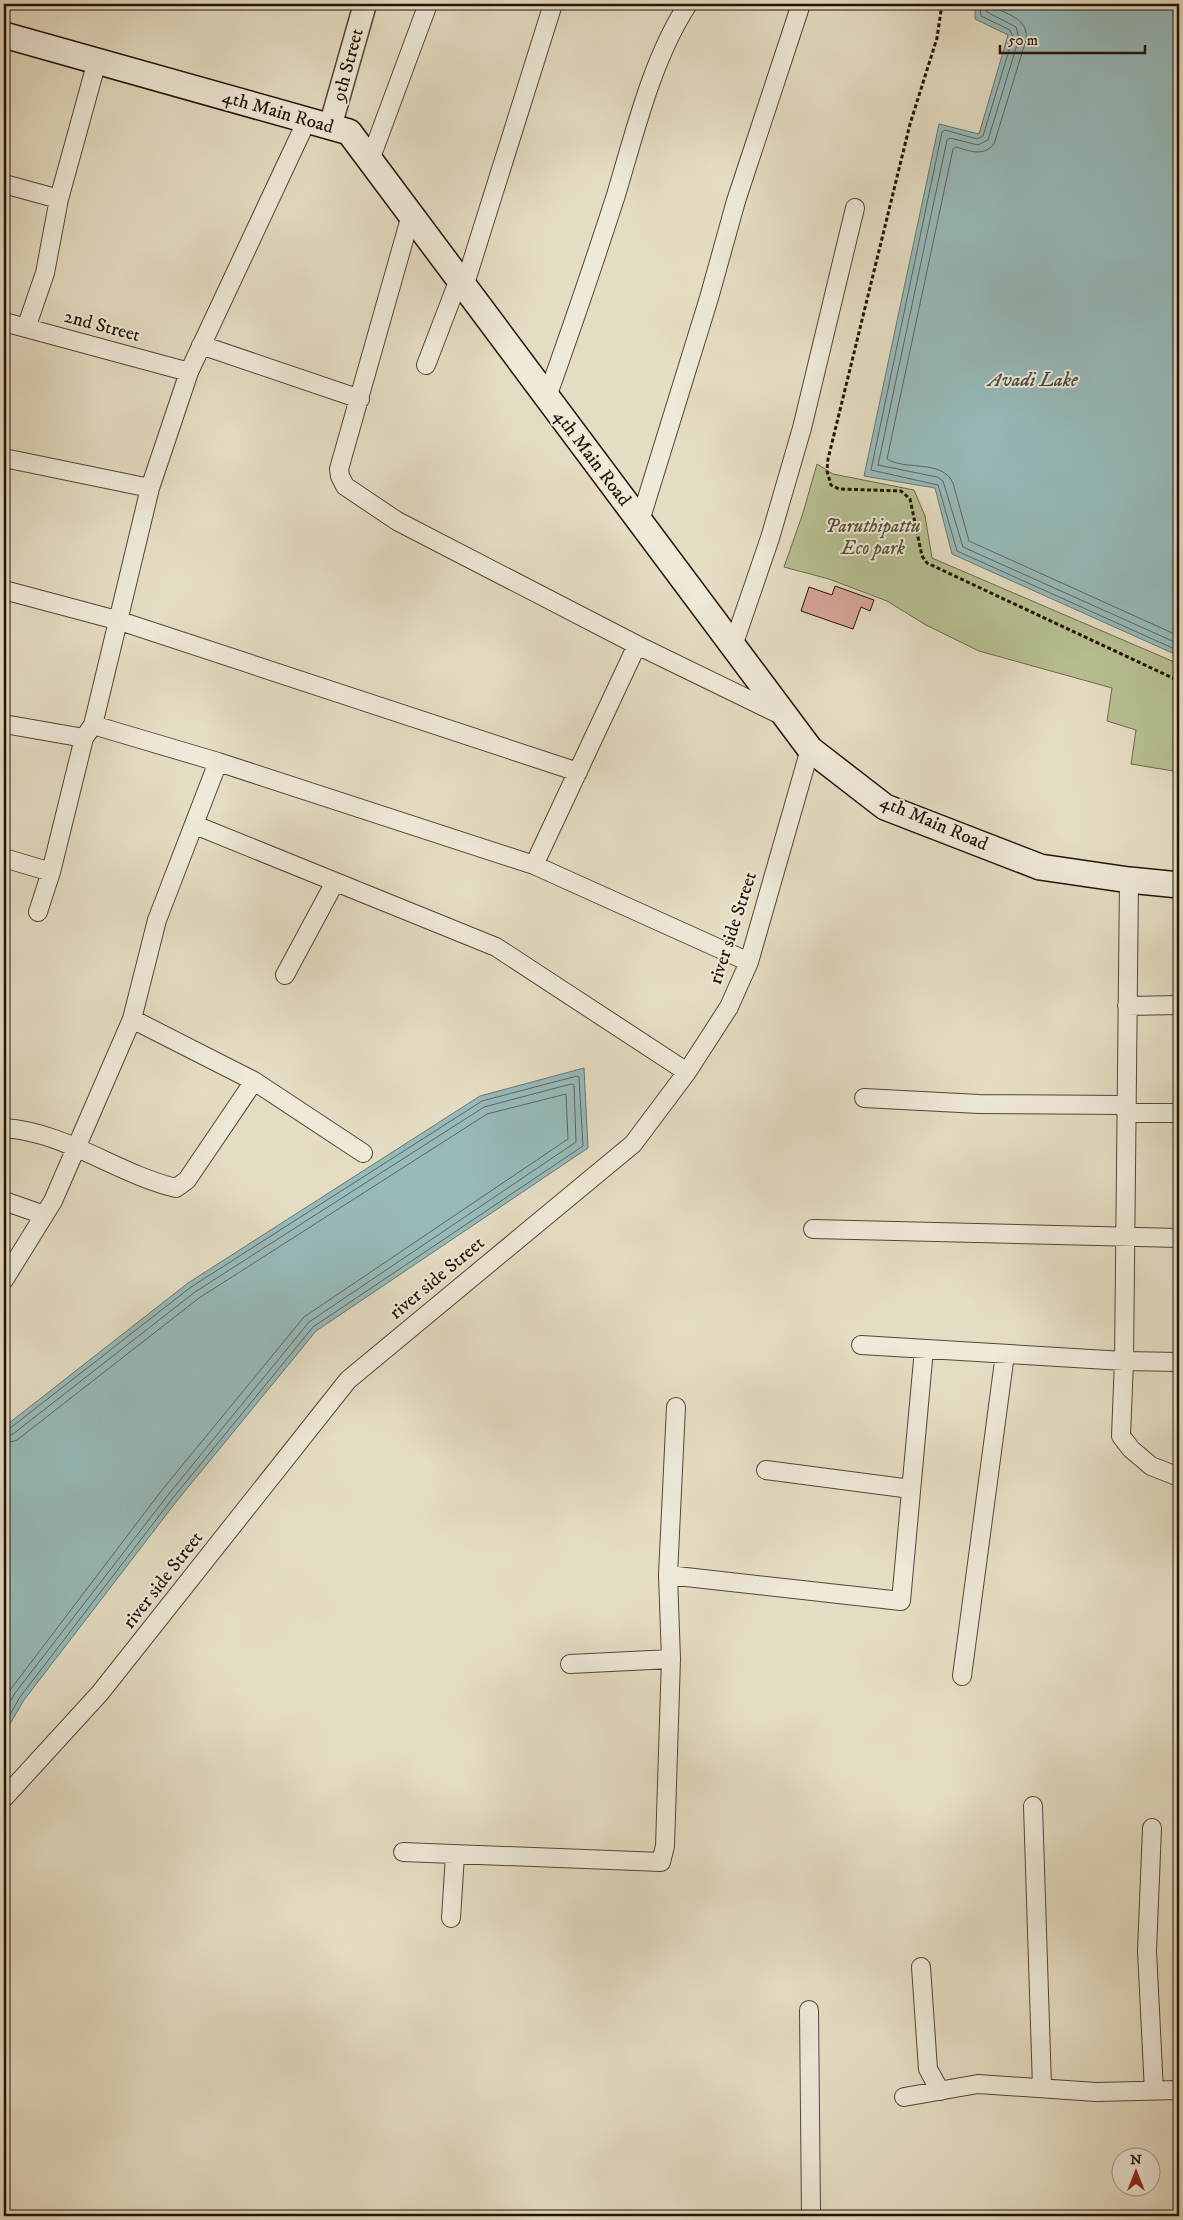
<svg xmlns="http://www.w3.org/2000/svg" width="1183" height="2220" font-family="'IM FELL DW Pica',serif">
  <rect width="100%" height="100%" fill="#e5ddc3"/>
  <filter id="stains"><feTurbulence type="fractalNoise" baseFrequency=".004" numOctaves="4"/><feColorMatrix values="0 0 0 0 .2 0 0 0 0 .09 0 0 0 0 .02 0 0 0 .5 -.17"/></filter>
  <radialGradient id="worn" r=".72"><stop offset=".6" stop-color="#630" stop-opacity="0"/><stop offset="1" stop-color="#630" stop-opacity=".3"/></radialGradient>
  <path fill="#b7c092" stroke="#6c6a4c" d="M817 464 833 474 914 490 925 516 932 558 1179 664V772L1131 764 1136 730 1107 721 1112 688 979 651 926 625 887 601 829 579 784 567 803 513Z"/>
  <path fill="#97baba" stroke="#687772" d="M975 4H1179V656L952 554 935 488 864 476 939 124 979 134 1008 35 975 19Z
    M584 1068 588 1148 316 1331 176 1502 24 1700 4 1734V1427L188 1283 480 1096Z"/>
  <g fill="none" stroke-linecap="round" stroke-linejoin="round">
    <path stroke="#5c6660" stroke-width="1" d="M980 4 981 16 1010 30 1013 37 983 136 977 139 945 130 942 132 871 470 938 485 957 551 1179 651
      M986 4 987 12 1016 27 1019 38 988 140 978 145 950 138 947 140 878 465 937 477 943 481 963 547 1179 644
      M994 4 995 8C1010 15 1029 20 1026 40L994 144C983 157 970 151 956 147L953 149 887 459C906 471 942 459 953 483L969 541 1179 636
      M4 1430 9 1429 191 1287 482 1101 577 1076 579 1077 583 1146 313 1327 172 1499 20 1697 4 1725
      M4 1437 13 1434 195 1292 484 1107 571 1084 574 1085 576 1142 309 1322 168 1495 15 1693 4 1712
      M4 1444 17 1440 199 1298 487 1114 566 1094 568 1139 304 1317 162 1490 4 1698"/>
  </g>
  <path fill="#d6a798" stroke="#221307" d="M835 586 874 600 870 611 861 607 853 629 801 611 809 587 832 595Z"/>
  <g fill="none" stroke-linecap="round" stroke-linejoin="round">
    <g stroke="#534636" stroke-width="20">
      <path id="minor" d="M370 160 428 4
        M4 184 59 199
        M411 215 339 469 340 476 345 486 397 521 637 645 783 716
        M464 287 553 4
        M4 322 189 372
        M26 328 45 273 59 199 97 61
        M201 345 360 399
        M426 365 459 279
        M547 397C571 330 594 263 616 195 635 132 652 59 688 4
        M4 458 150 488
        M640 521 709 298 736 201 801 4
        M4 590 120 621 578 772
        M733 646 770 538 802 428 855 208
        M4 724 84 738
        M93 725 218 762 534 865 749 962
        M195 825 496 947 687 1072
        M4 858 51 872
        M534 865 637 645
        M1129 880 1124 1361 1121 1436 1131 1449 1151 1466 1179 1477
        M38 912 51 872 84 738 93 725 150 488 189 372 307 120
        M285 975 335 882
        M1127 1006 1179 1005
        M132 1019 254 1081 363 1153
        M864 1098 979 1104 1127 1105
        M1126 1113H1179
        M4 1128C66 1132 117 1174 176 1188L187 1180 254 1081
        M4 1201 44 1215
        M813 1229 1179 1238
        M4 1280 53 1201 132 1019 157 920 218 762
        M861 1345 1124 1361 1179 1362
        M766 1470 911 1489
        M668 1575 901 1601 924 1349
        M570 1664 671 1659
        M962 1676 1005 1354
        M4 1798 100 1693 348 1380 633 1144 687 1072 729 1007 749 962 810 749
        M1033 1806 1042 2087
        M1152 1828 1147 1951 1154 2091
        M403 1852 661 1862 665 1846 671 1659 668 1575 676 1407
        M451 1918 455 1855
        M921 1967 928 2069 940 2091
        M809 2010 811 2216
        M904 2097 978 2084 1096 2092 1179 2090"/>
    </g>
    <g stroke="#534636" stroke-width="25">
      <path id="tertiary" d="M330 127 365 4"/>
    </g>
    <g stroke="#221307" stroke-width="28">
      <path id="secondary" d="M4 35 349 132 810 749 885 807 1040 867 1129 880 1179 885"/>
    </g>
    <path stroke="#221307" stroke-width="3" stroke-dasharray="4 2.5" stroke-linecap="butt" d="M942 4 937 38 910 124 828 459 827 471 831 485 839 489 901 491 910 499 922 556 927 563 1179 681"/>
    <use href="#minor" stroke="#eee9d8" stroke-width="18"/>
    <use href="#tertiary" stroke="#eee9d8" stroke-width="22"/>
    <use href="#secondary" stroke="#eee9d8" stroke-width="25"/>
  </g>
  <g text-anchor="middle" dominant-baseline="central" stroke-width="4" stroke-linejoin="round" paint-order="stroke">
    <g font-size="19" fill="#221307" stroke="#eee9d8">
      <text transform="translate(348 65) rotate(-75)">9th Street</text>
      <text transform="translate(278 112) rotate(16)">4th Main Road</text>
      <text transform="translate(102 326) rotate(15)">2nd Street</text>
      <text transform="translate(592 458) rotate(53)">4th Main Road</text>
      <text transform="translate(934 823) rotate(23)">4th Main Road</text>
      <text transform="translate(733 928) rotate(-72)">river side Street</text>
      <text transform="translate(437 1278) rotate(-40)">river side Street</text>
      <text transform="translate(163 1580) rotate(-52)">river side Street</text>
    </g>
    <g font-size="19" font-style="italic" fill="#565038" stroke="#eee9d8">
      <text x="873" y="526">Paruthipattu<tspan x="873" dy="22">Eco park</tspan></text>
    </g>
    <g font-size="20" font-style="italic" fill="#4b4d46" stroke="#eee9d8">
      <text x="1033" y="380">Avadi Lake</text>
    </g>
  </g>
  <rect width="1183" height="2220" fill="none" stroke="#e5ddc3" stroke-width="20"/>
  <rect x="5" y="5" width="1173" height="2210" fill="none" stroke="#221307" stroke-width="2.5"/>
  <rect x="10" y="10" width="1163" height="2200" fill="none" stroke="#221307"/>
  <g transform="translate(1136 2172)"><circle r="24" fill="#eee9d8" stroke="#9c9384"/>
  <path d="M0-4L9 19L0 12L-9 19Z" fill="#8f2418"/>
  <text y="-8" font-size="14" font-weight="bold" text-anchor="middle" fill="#221307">N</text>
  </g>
  <path d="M1000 45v8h145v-8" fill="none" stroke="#221307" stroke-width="2.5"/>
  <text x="1008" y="45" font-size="15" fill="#221307" stroke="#eee9d8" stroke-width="4" paint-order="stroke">50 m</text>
  <rect width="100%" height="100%" filter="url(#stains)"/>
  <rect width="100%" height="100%" fill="url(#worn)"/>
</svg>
